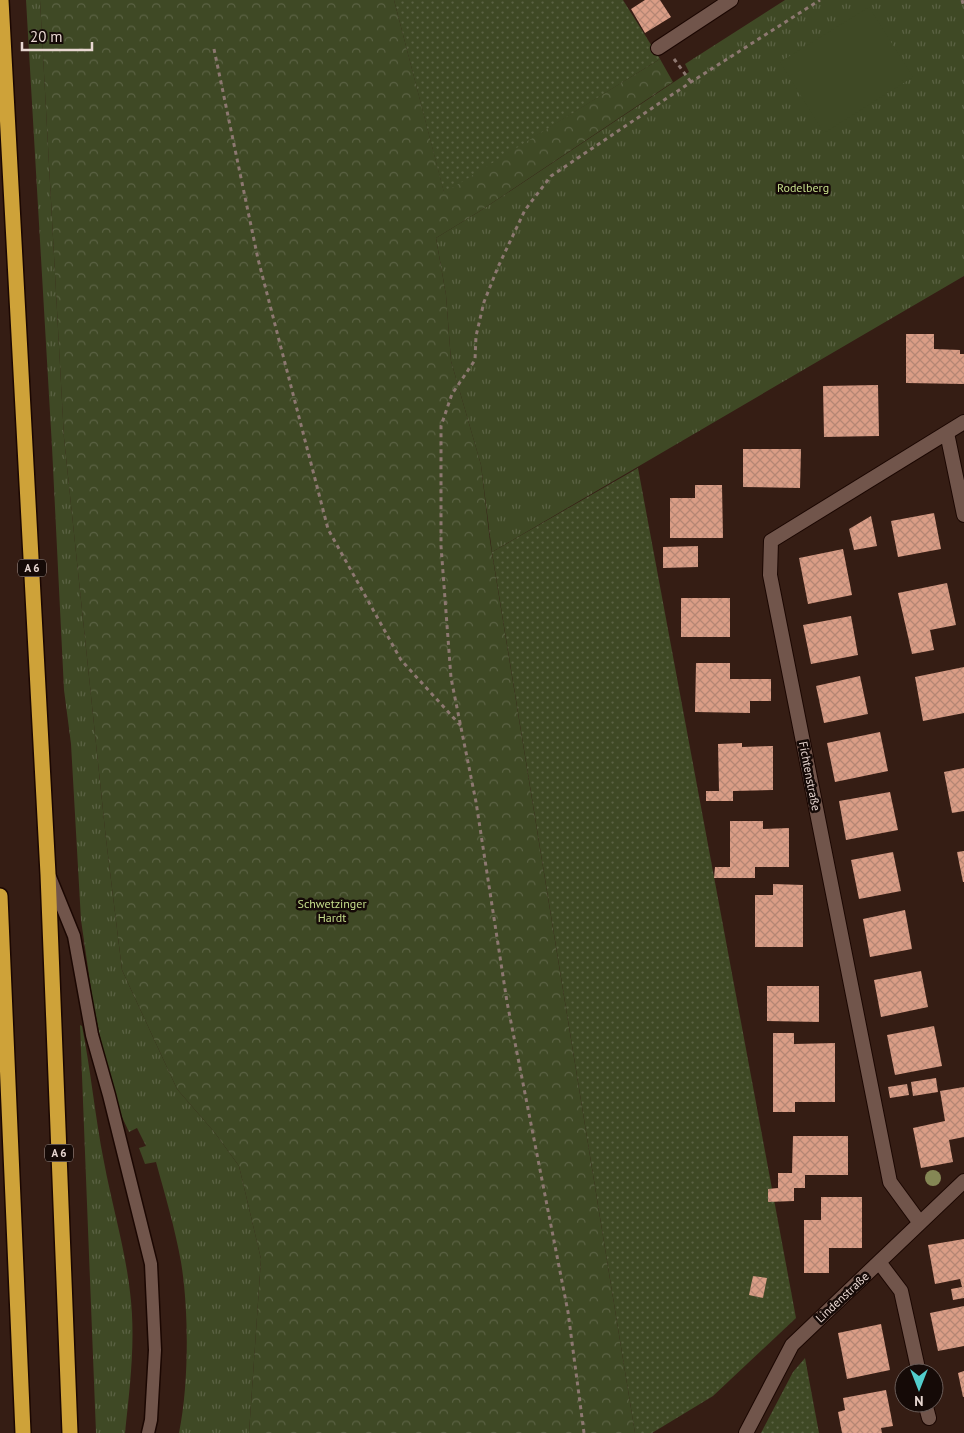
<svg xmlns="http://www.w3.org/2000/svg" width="964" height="1433" font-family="'PT Sans',sans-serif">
  <defs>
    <pattern id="grass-tufts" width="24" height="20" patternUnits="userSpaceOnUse" patternTransform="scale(1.25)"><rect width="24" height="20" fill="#3f4925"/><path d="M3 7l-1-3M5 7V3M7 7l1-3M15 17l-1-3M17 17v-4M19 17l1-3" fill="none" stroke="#5b6244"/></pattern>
    <pattern id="forest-crowns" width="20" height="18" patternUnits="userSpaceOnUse" patternTransform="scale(1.25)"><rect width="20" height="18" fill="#3f4925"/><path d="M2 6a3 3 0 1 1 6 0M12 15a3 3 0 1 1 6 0" fill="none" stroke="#5b6244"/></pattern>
    <pattern id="garden-dots" width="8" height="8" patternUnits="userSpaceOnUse" patternTransform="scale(1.25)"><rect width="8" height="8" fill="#3f4925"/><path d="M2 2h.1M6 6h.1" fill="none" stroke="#5b6244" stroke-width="1.8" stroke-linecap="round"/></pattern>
    <pattern id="building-cross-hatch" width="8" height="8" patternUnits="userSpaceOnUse" patternTransform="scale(1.25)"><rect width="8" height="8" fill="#da9d86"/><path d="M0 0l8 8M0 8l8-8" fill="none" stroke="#b58674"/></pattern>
  </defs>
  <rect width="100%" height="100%" fill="#351d14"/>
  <path fill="url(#grass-tufts)" d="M26 0H40L64 438 106 839 122 970 177 1089 215 1133 239 1166 261 1259 249 1433H179C189 1385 189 1310 181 1262 175 1228 165 1195 156 1162L145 1164 139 1148 146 1146 137 1128 129 1132 122 1117 112 1090 104 1055 93 1003 81 920 71 744 64 690 52 447Z
    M785 0H964V276L492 552 481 465 451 361 446 295 436 238 480 211 689 72 685 64Z
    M80 1025 82 1026C91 1071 95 1117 104 1162 112 1205 125 1248 130 1292 136 1339 130 1386 125 1433H96Z"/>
  <path fill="url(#forest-crowns)" d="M40 0H394L444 192 660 59 673 82 480 211 436 238 446 295 451 361 481 465 490 541 635 1433H249L261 1259 239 1166 215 1133 177 1089 122 970 106 839 64 438Z"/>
  <path fill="url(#garden-dots)" d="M394 0H623L660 59 444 193Z
    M638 468 796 1318 713 1396 652 1433H635L492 552Z
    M805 1358 819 1433H761L793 1372Z"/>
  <path fill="#3f4925" d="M869 7 913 77 824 133 780 62Z"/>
  <path fill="url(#building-cross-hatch)" d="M645 0H660L671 17 645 33 631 9Z
    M906 334H934V349L960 350V354H964V384L906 383Z
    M878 385 879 436 824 437 823 386Z
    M743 449H801L800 488 743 487Z
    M695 485H722L723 538H670V498H695Z
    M934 513 941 549 898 557 891 521Z
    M871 516 877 546 854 550 849 529Z
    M698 546V567L663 568V547Z
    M843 549 852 595 808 604 799 558Z
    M947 583 956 625 930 630 934 650 912 654 898 593Z
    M681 598H730V637H681Z
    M851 616 858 655 811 664 803 625Z
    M696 663H730V679H771V701H750V713L695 712Z
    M964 667V713L923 721 915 677Z
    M860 676 868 714 824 723 816 686Z
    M880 732 888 771 835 782 827 743Z
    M742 743V747L773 746V790L733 791V801H706V791H719L718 744Z
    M964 768V811L952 813 944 772Z
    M890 792 898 830 846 840 839 801Z
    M730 821H763V829L789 828V867H755V878H714L715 867H730Z
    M964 851V882H963L957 852Z
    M893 852 901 891 859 899 851 860Z
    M773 884 803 885V947H755V895H773Z
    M905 910 912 949 870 957 863 919Z
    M921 971 928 1007 881 1017 874 980Z
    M767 986H819V1022L767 1021Z
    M934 1026 942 1066 895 1075 887 1035Z
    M773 1033H794V1044L835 1043V1102H795V1112H773Z
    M936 1078 938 1092 913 1096 911 1082Z
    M907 1084 909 1095 890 1098 888 1087Z
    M964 1087V1137L949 1140 953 1162 921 1168 913 1128 945 1121 940 1091Z
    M793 1136H848V1175H805V1188H794V1201L768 1202V1189L778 1188V1173H792Z
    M821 1197H862V1248H829V1273H804V1220H821Z
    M964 1239V1298L953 1300 951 1289 962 1287 960 1279 935 1284 928 1245Z
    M753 1276 767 1278 763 1298 749 1295Z
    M964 1306V1346L938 1351 930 1313Z
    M881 1324 890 1370 847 1379 838 1333Z
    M964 1371V1397H963L958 1373Z
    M886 1390 893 1426 881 1428 882 1433H842L838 1412 845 1410 843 1398Z"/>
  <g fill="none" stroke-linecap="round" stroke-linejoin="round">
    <g stroke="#1b0702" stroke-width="15">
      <path id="service" d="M50 877 74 936 92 1035 109 1095 151 1264 155 1350 151 1420 148 1433"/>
    </g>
    <g stroke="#1b0702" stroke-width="16">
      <path id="minor" d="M658 48 731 0
        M947 433 964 515
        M920 1223 890 1182 770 575 771 541 964 422
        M879 1262 901 1291 919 1373
        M925 1403 929 1418
        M746 1433 792 1345 964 1181"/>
    </g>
    <g stroke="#1b0702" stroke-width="18">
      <path id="motorway" d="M1 0 48 874 70 1433
        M0 896 23 1433"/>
    </g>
    <path stroke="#8d7871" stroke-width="3" stroke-dasharray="4 4" stroke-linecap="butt" d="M962 0 964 7
      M214 49 258 259 328 529 401 660 461 726
      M674 59 691 82
      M584 1433 568 1312 507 1002 476 802 451 678 441 546V426L452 394 475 360 476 336 484 302 498 267 525 210 551 176 691 82 820 0"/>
    <use href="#service" stroke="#71554b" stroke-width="12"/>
    <use href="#minor" stroke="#71554b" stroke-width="14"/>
    <use href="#motorway" stroke="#cea239" stroke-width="15"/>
  </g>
  <circle fill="#858755" cx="933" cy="1178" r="8"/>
  <g text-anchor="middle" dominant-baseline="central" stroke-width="5" stroke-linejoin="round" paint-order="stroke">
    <g fill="#150a07" stroke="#a99a94" stroke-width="1">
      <rect x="18" y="559.5" width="28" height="17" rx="4"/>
      <rect x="45" y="1144.5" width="28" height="17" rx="4"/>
    </g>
    <g font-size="11" font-weight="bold" fill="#e8d7d1">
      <text x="32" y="568">A 6</text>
      <text x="59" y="1153">A 6</text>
    </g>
    <g font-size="12" fill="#c6de8b" stroke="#150a07">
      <text x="803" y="187">Rodelberg</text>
      <text x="332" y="903">Schwetzinger<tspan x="332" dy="14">Hardt</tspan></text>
    </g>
    <g font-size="12" fill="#e8d7d1" stroke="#150a07">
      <text transform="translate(810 776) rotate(79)">Fichtenstraße</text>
      <text transform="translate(842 1297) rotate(-43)">Lindenstraße</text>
    </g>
  </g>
  <g transform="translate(919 1388) rotate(180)"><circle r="24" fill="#150a07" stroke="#695c58"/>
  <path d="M0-4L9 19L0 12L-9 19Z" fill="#52cdcc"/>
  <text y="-8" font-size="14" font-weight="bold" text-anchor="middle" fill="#e8d7d1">N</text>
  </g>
  <path d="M22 42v8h70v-8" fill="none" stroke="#e8d7d1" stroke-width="2.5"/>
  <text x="30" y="42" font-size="15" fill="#e8d7d1" stroke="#150a07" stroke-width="4" paint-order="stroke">20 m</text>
</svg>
